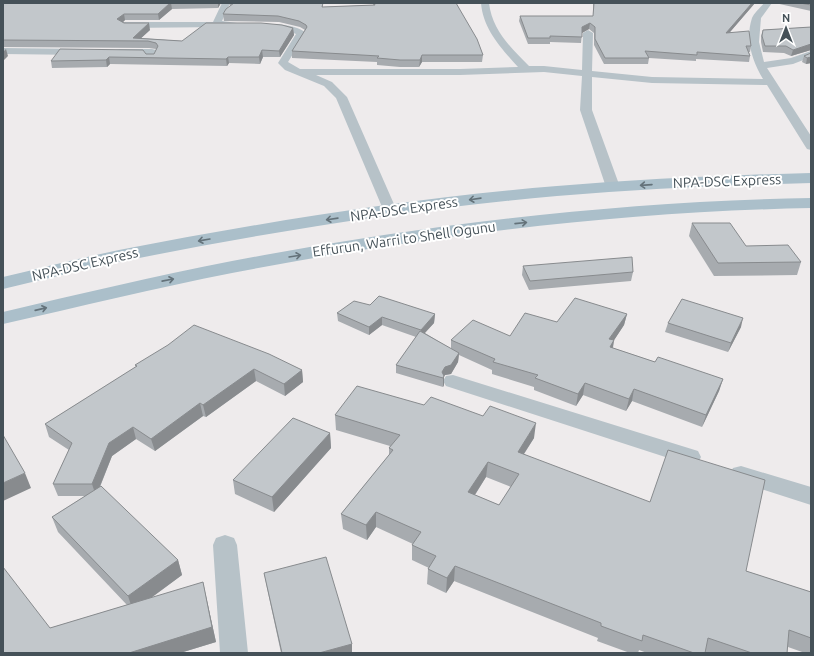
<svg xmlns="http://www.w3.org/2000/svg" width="814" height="656" font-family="Ubuntu,sans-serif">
  <rect width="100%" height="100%" fill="#eeebec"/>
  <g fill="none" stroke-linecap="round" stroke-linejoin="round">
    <path fill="#b7c2c8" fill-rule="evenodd" d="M222 3H230L222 21 245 24 247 26 245 28 224 27 125 28 120 25 125 22H213Z
      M481 3H489C492 30 511 48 529 66H544L582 70 583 33 588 30 593 33 592 71 652 77 763 79C752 61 745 39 752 18 754 13 760 8 764 3H772L761 18 759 42 764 62 791 58 811 51V57L793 64 767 68 811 136V150L807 149 805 146 767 85 652 83 592 77V110L620 187 618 190 613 191 608 190 606 187 580 110 582 76 544 72 460 75H316L332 82 347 97 397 211 395 214 390 215 385 214 336 98 324 86 285 70 278 63 296 34C287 29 271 34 264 27 271 21 299 26 306 33L288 62 300 69H460L518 67C501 48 483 29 481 3Z
      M3 48 82 49 87 52 82 55 3 54Z
      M120 49H152L156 50 158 53 155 59H147L146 57 147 55 116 54 115 52 116 50Z
      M453 375 698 451 701 457 698 463 690 465 446 386 443 381 446 376Z
      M741 466 811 487V505L733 480 730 474 733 468Z
      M225 535 234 538 237 545 248 653H220L213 545 216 538Z"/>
    <path fill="#abbfca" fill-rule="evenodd" d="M811 173V183C726 185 642 189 557 196 410 209 263 233 119 262 80 270 42 280 3 289V277C42 268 80 258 119 250 264 222 410 198 557 186 642 179 726 175 811 173Z
      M811 198V208C617 212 422 236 232 273 155 288 79 307 3 324V312C79 294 155 276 232 261 422 225 617 201 811 198Z"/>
  </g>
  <path fill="#a7abaf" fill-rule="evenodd" d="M3 3H221L218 8 172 9 159 20H125L123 22 150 30 141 38 182 41 293 28 294 35 280 57H263L260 64 229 63 227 66 110 64 107 67 52 68 51 61 146 54H154L156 49 149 48 3 47Z
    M229 3H323V7L373 5V3H456L483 55 482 62H422L419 67H400L377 65V62L292 58V51L305 30 300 27 279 22 224 21 223 14 230 6Z
    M590 3H755L730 32 751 46 750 52H749L750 56 749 62 696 59V61L649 58 648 64H604L594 45V33L589 29 582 33 581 43 550 42V44H528L519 21 520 16H593V3Z
    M775 3H811V11Z
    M811 27V50L791 56 784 53 763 52 761 42V36L763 30Z
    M811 53V63L806 64 802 62 804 56Z
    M692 223 746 246 801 262 797 275 714 276 689 236Z
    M523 266 633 272 631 281 529 290 522 275Z
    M370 305 435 314 434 323 425 333 451 349V340L510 336 557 322 627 314 624 325 614 340 613 348 655 362 723 379 719 391 702 427 632 401 626 411 583 395 576 406 534 390V387L492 374V370L459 355 458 362 451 374 445 375 444 376V385L443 387 396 373V365L416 337 382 325 369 335 338 321 337 313Z
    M668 323 741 327 728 352 665 332Z
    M135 365 302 370 303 382 285 396 256 381 206 417 203 416 155 451 136 439 112 456 100 487 178 560 182 575 151 598 206 597 216 642 180 653H3L50 628 127 605 58 532 52 517 85 496H58L53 484 69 450 49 437 45 424 136 367Z
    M335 415 534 438 524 454 746 571 811 592V653H805L788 647 787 653H647L639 650 638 653H630L597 641 598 638 454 581 446 593 427 584 428 569 429 568 412 560V545L413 544 376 527 367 540 343 529 341 514 389 455V448L390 446 336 430ZM486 477 511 487 499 505 475 495Z
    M330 433 331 448 274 512 235 494 233 480Z
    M264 573 352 644V653H281L267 588Z"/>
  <path fill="#888b8e" d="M170 3H171L172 9 159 20 158 14Z
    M218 3H221L218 8Z
    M752 3H755L724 39 726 33Z
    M124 14 125 20 119 26 117 19Z
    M149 23 150 30 138 41 133 38Z
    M590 23 589 29 582 33V27Z
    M293 28 294 35 280 57 279 51Z
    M811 44V50L791 56 793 50Z
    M6 49 8 56 3 61V52Z
    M262 50 263 57 260 64 259 57Z
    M422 55V62L419 67 420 60Z
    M109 57 110 64 107 67 106 60Z
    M228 57 229 63 227 66 226 59Z
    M811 57V63L806 64 807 58Z
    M435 314 434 323 420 338 421 330Z
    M627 314 624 325 607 351 609 339Z
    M382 317V325L369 335V327Z
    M743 318 741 327 728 352 731 343Z
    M614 340 612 352 610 347Z
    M459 353 458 362 451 374 445 375 443 378 442 372 445 367Z
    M254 369 256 381 206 417 203 405Z
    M302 370 303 382 285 396 284 384Z
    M444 376V385L443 387V378Z
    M723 379 719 391 702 427 706 415Z
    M585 383 583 395 576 406 578 394Z
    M634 389 632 401 626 411 629 399Z
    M200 403 203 416 155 451 151 439Z
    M536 423 534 438 516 466 518 452Z
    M133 427 136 439 112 456 96 496 92 484 109 443Z
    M330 433 331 448 274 512 272 497Z
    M488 462 486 477 467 507 468 492Z
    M25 473 31 488 3 501V483Z
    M376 512V527L367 540 366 525Z
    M178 560 182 575 133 611 128 596Z
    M455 566 454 581 446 593 447 578Z
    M203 582 216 642 180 653H129Z
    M352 644V653H319Z"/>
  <path fill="#c2c7cb" stroke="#888b8e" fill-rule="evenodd" d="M3 3H170L158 14H124L117 19 124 23H149L133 38 182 41 206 23H261L282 25 293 28 279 51 262 50 259 57H228L226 59 109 57 106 60 51 61 60 49 143 50 146 54H154L158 46 156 43 148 41 3 40Z
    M234 3H323L322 7 375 5 374 3H456L477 39 483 55H422L420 60H400L377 58 379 56 292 51 307 27 306 25 299 21 278 16 223 14 226 9Z
    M594 3H752L726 33 749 31 751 46H746L750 56 697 52V55L645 51 649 58H605L595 39V27L590 23 582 27V37L550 36V38H528L520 16H593Z
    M800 3H811V5Z
    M811 27V44L793 50 786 46H765L762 36 763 30Z
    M811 53V57L807 58 804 56Z
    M692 223H730L746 246 788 245 801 262 718 263Z
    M632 257 633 272 530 281 523 266Z
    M379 296 435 314 421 330 382 317 369 327 337 313 354 301 370 305Z
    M575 298 627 314 609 339 614 340 610 347 655 362 658 357 723 379 706 415 634 389 629 399 585 383 578 394 535 378 538 375 493 362 495 359 451 340 473 320 510 336 525 313 557 322Z
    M682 299 743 318 731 343 668 323Z
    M194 325 269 354 302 370 284 384 254 369 203 405 200 403 151 439 133 427 109 443 92 484H53L72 443 45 424 137 366 135 365 168 345Z
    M420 331 459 353 451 365 445 367 442 372 444 376 443 378 396 365Z
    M357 386 424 405 431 397 483 416 490 406 536 423 518 452 650 502 668 450 765 480 746 571 811 592V638L789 630 787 653H752L708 638 705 653H694L643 635 642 641 601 626V623L455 566 447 578 428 569 436 556 412 545 421 532 376 512 366 525 341 514 393 450 389 448 400 435 335 415ZM488 462 519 474 499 505 468 492Z
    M293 418 330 433 272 497 233 480Z
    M3 435 25 473 3 483Z
    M101 486 178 560 128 596 52 517Z
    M326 557 352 644 319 653H282L264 573Z
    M3 567 50 628 203 582 212 627 129 653H3Z"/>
  <defs><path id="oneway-shaft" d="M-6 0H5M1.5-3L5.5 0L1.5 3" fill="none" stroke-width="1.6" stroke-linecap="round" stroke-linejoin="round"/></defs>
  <g stroke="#64727a">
    <use href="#oneway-shaft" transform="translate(646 185) rotate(176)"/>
    <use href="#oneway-shaft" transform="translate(475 199) rotate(172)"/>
    <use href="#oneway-shaft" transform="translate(332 219) rotate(172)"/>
    <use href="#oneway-shaft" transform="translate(521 223) rotate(-6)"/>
    <use href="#oneway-shaft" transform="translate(204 240) rotate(170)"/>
    <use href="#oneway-shaft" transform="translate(295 256) rotate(-9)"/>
    <use href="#oneway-shaft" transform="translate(168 280) rotate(-11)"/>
    <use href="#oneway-shaft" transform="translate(41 309) rotate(-13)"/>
  </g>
  <g text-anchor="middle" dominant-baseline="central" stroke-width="4" stroke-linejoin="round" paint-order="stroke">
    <g font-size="14" fill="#455158" stroke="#fff">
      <text transform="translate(727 181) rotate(-2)">NPA-DSC Express</text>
      <text transform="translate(404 209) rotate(-8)">NPA-DSC Express</text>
      <text transform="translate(404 239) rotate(-8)">Effurun, Warri to Shell Ogunu</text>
      <text transform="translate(85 264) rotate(-13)">NPA-DSC Express</text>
    </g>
  </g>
  <rect width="814" height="656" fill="none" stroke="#455158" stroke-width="8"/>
  <g transform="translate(786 28)" stroke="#ffffff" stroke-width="3" paint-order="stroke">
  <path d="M0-3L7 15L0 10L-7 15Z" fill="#455158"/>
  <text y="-6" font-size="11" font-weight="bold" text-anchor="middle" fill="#455158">N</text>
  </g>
</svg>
